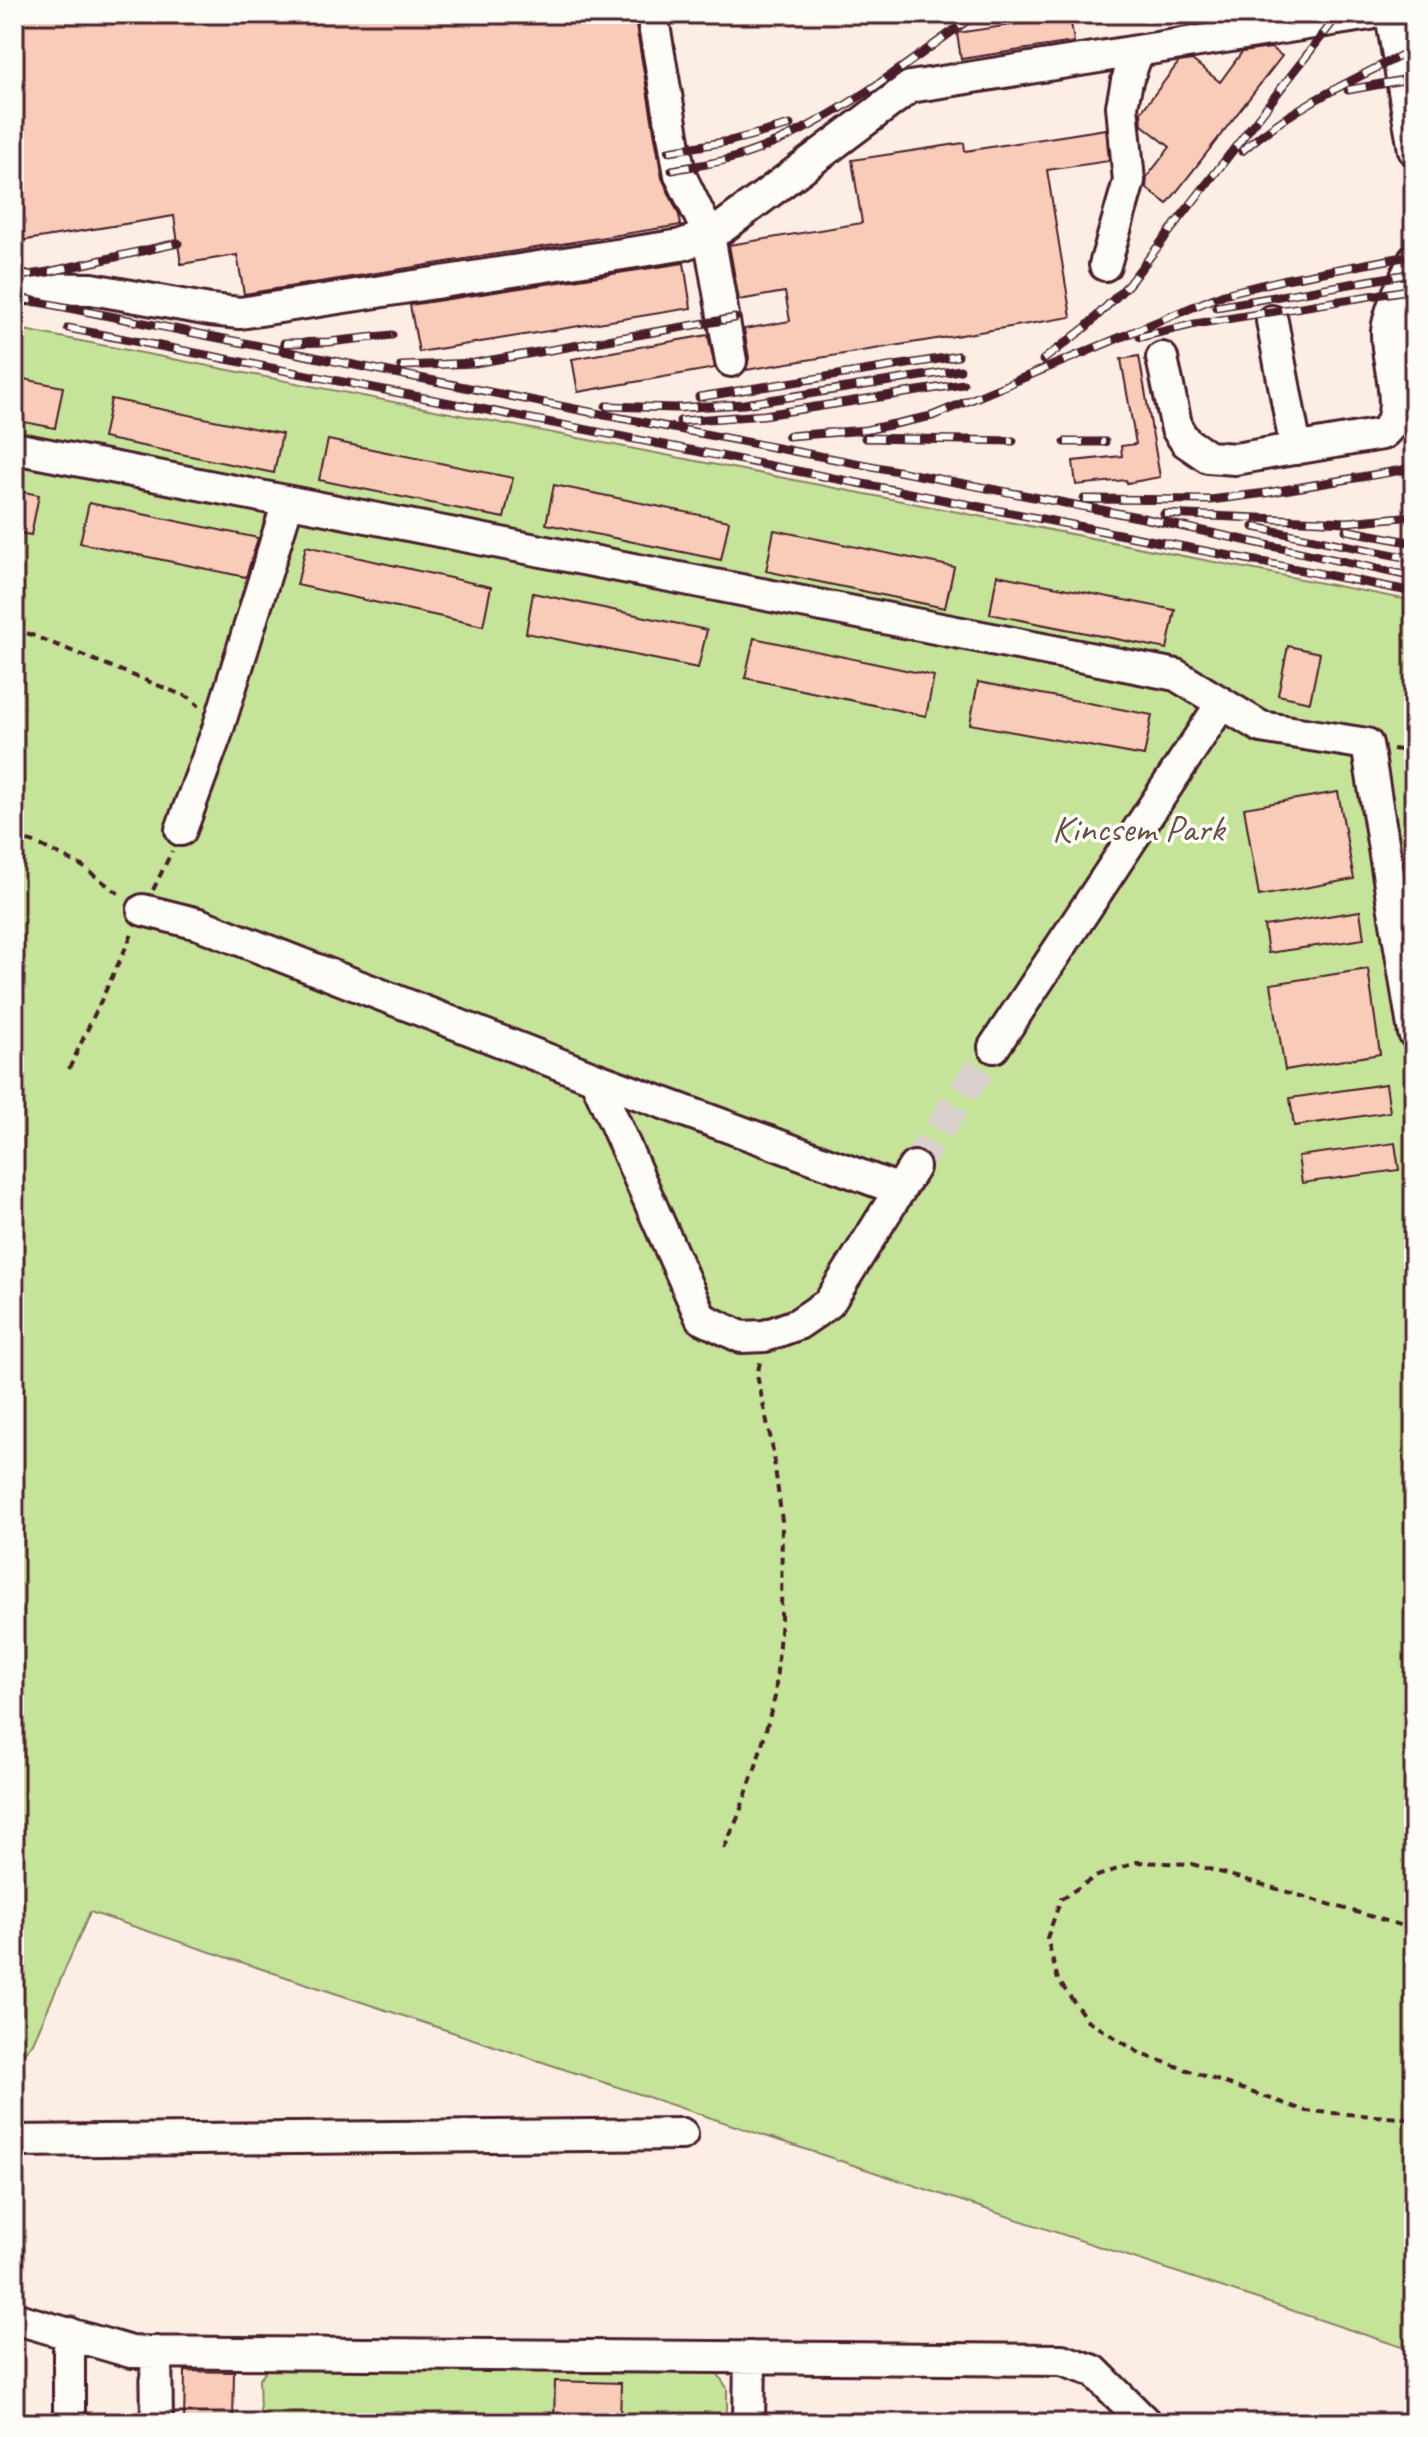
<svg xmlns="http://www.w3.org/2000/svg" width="1428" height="2437" font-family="Caveat,sans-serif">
  <rect width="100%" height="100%" fill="#fdfcf7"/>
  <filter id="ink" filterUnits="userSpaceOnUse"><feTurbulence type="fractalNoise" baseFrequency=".0125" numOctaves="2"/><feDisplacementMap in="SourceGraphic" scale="16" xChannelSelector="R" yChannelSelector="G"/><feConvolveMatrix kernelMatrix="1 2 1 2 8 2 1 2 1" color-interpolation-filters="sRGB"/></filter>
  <g filter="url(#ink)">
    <path fill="#fceee4" d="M14 14H1414V601L14 328Z
      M89 1912 1414 2351V2423H14V2063L33 2043Z"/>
    <path fill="#c6e39a" stroke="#888162" stroke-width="2" d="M14 328 1414 601V2351L90 1912 33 2043 14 2063Z
      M269 2367 716 2371 727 2388V2423H266L260 2411 259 2379Z"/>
    <path fill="#f8ccb9" stroke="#4a1f2b" stroke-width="2" d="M52 14H634L662 178 679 215 681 225 244 294 237 255 181 264 174 216 14 242V20Z
      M1070 16 1074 42 961 59 957 33Z
      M1271 48 1282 56 1167 204 1146 188 1147 177 1170 147 1142 125 1141 112 1179 62 1192 60 1220 82 1242 52Z
      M1106 129 1109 161 1047 170 1071 317 746 370 749 358 744 329 790 321 785 292 739 300 729 245 862 223 852 160 964 143 965 151Z
      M684 263 691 308 419 352 410 305Z
      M708 335 715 368 578 392 572 359Z
      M1139 356 1160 477 1127 483 1126 480 1076 485 1073 461 1122 456 1121 446 1136 444 1121 359Z
      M14 377 63 387 55 428 14 420Z
      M111 399 282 434 274 473 103 438Z
      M328 440 513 478 504 518 319 480Z
      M554 485 729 521 721 560 546 524Z
      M14 490 39 495 31 535 14 532Z
      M89 503 258 538 246 577 80 543Z
      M774 530 954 567 945 608 766 571Z
      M306 546 491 587 483 626 297 585Z
      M997 575 1175 610 1167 649 990 614Z
      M533 593 707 630 698 668 526 633Z
      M754 638 934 676 926 716 745 678Z
      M1288 646 1320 653 1310 702 1278 695Z
      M978 682 1152 715 1144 756 970 724Z
      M1338 792 1354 879 1259 896 1244 808Z
      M1360 911 1364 939 1268 953 1264 926Z
      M1368 969 1380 1054 1285 1070 1271 984Z
      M1386 1084 1390 1112 1294 1126 1290 1098Z
      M1395 1143 1399 1170 1302 1183 1298 1156Z
      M185 2371 234 2372 233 2423H184Z
      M555 2381 621 2383 620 2423H554Z"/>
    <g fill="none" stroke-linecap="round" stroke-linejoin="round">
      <path stroke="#d9d0ce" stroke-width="30" stroke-dasharray="30 15" stroke-linecap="butt" d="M914 1167 994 1047"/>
      <g stroke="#4a1f2b" stroke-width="36">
        <path id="minor" d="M652 14 680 175 709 235 731 361
          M1391 14 1414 150
          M1105 265 1129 181 1122 106 1127 81 1138 51
          M14 288 92 289 210 310 240 313 681 245 709 235 723 227 910 87 1370 14
          M1272 321 1296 449
          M1162 358 1177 429 1186 442 1208 457 1235 459 1382 434C1409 415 1385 361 1387 331 1390 306 1404 283 1414 260
          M14 448 1176 675 1261 727 1367 744 1414 1033
          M181 830 217 732 288 502
          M143 910 199 924 595 1078 701 1318 741 1337 765 1336 798 1324 829 1303 914 1167
          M994 1047 1222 703
          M595 1078 900 1190
          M14 2141 682 2134
          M14 2318 131 2352 1062 2360 1094 2371 1146 2423
          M69 2333V2423
          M156 2352 157 2423
          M749 2423 750 2357"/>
      </g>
      <path stroke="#4a1f2b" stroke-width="4" stroke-dasharray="8 6" stroke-linecap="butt" d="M14 628 190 698 199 706
        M1393 749 1414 752
        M14 837 38 844 82 866 123 897
        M153 890 172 851
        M69 1069 134 930
        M724 1849 738 1817 756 1766 775 1697 781 1618 782 1521 772 1445 757 1375 761 1358
        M1414 1929 1192 1864 1137 1862 1095 1877 1061 1899 1047 1938 1058 1980 1087 2020 1141 2054 1306 2111 1414 2119"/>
      <use href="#minor" stroke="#fdfcf7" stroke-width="30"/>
      <g stroke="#4a1f2b" stroke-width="9">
        <path id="rail" d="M1348 90 1414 78
          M669 151 730 141 790 125
          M1242 151C1292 107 1355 79 1414 49
          M672 170C692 166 713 164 733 158 819 133 903 67 976 14
          M14 277 48 272 178 243
          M14 297 600 414 1143 518 1414 577
          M1216 307 1414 273
          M68 328 1414 592
          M1140 337 1195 324 1414 289
          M284 343 329 342 392 335
          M1043 360 1086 327 1128 285 1339 14
          M401 366 475 363 735 318
          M699 397 958 356
          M606 406 676 408 744 404 960 370
          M680 421 764 415 963 384
          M788 436 866 430 932 416 1224 294 1286 279 1414 255
          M865 438 1013 441
          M1065 442H1105
          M1084 499 1210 500 1266 493 1414 468
          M1164 514 1348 522 1414 516
          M1254 527 1414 559
          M1346 530 1414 543"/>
      </g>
      <use href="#rail" stroke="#fdfcf7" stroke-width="6" stroke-dasharray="18" stroke-linecap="butt"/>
    </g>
  </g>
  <g text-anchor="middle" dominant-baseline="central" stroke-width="7" stroke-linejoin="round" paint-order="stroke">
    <g font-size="38" fill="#695047" stroke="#fdfcf7">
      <text x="1138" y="828">Kincsem Park</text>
    </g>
  </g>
  <rect width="1428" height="2437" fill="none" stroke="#fdfcf7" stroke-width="48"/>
  <rect x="24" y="24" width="1380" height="2389" fill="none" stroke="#4a1f2b" stroke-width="3" filter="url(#ink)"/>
</svg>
